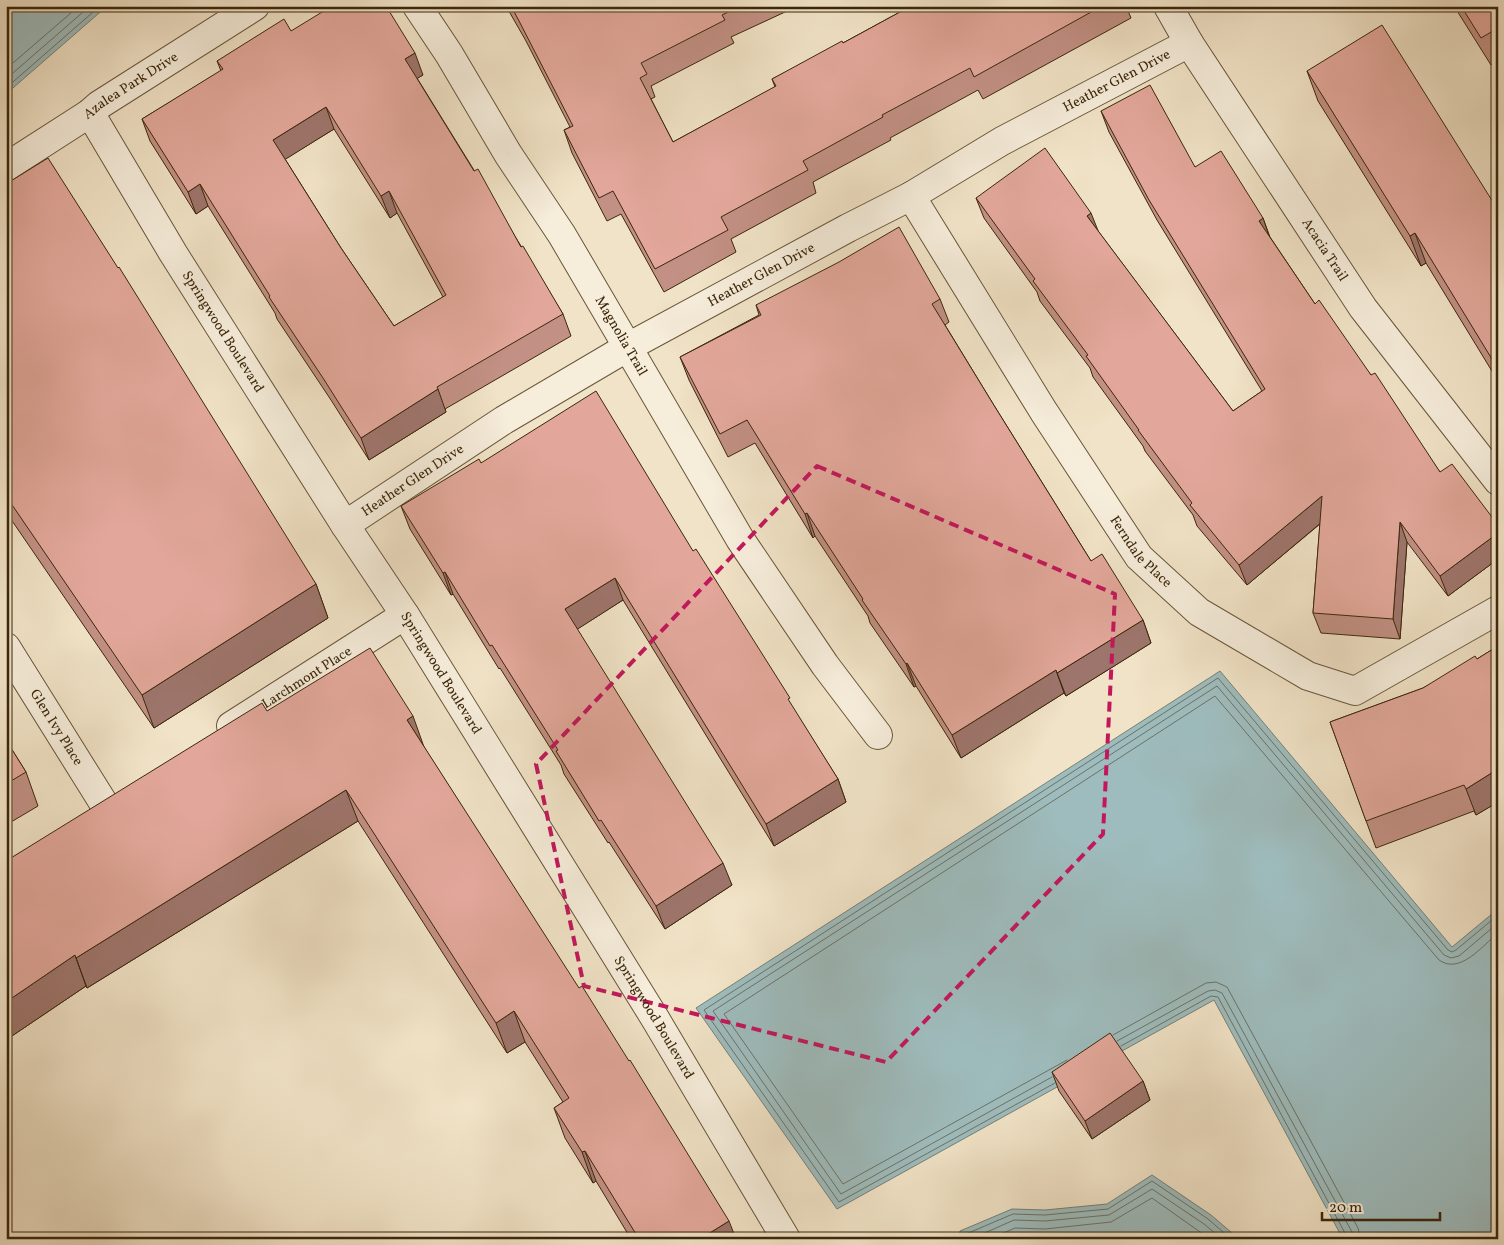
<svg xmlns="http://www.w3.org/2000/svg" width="1504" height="1245" font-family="Vollkorn,serif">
  <rect width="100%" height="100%" fill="#f1e3c7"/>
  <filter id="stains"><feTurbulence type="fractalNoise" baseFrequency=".004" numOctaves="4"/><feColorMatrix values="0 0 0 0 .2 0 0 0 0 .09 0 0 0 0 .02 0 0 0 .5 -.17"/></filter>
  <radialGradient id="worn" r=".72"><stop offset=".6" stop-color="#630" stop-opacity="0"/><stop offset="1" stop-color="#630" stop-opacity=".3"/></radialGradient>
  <path fill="#9ebcbd" stroke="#768076" d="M6 6H106V7L6 94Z
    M1220 671 1452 947 1498 909V1239H1343L1214 1000 837 1209 696 1008Z
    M1152 1175 1211 1215 1239 1239H959L960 1231 1012 1209 1045 1210 1107 1204Z"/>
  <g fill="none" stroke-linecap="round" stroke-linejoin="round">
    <path stroke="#6c7264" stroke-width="1" d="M6 69 79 6
      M6 79 90 6
      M6 88 100 6
      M1113 1035 1206 983 1216 982 1227 987 1358 1228 1361 1239
      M1117 1041 1208 991 1215 990 1222 993 1352 1232 1353 1239
      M1121 1046 1211 996 1218 997 1346 1235 1347 1239
      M1067 1060 843 1184 724 1014 1215 696 1439 960C1460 975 1482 946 1498 933
      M1052 1077 841 1194 713 1011 1217 686 1444 955 1451 958 1459 956 1498 923
      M1055 1083 839 1202 704 1010 1218 678 1448 950 1452 952 1456 950 1498 915
      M964 1239 966 1234 1013 1214 1045 1215 1108 1209 1152 1181 1208 1219 1231 1239
      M971 1239 1014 1220 1045 1221 1109 1215 1152 1189 1204 1224 1222 1239
      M990 1239 1015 1228 1045 1229 1111 1222 1152 1198 1210 1239"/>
    <g stroke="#68563a" stroke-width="30">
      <g id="street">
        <path id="s1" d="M417 6 449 54 508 154 562 235 740 539 825 665 878 735"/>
        <path id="s2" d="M1168 6 1189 43 1363 308 1498 481"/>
        <path id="s3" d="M90 113 173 253 345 525 405 615 656 1020 786 1239"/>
        <path id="s4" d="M6 167 90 113 99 105 255 6"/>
        <path id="s5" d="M911 196 1044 412 1139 557 1199 612 1308 676 1355 691 1498 610"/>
        <path id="s6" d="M345 525 504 420 628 347 848 228 911 196 1002 141 1189 43"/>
        <path id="s7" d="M6 647 106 807"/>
        <path id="s8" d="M231 726 405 615"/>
      </g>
    </g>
    <use href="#street" stroke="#f6eddb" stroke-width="28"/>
  </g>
  <path fill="#c29084" stroke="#3b270b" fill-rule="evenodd" d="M506 6H798L731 37 734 43 651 86 655 97 651 99 673 142 775 87 772 79 843 43 911 6H1126L1131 18 983 99 978 90 890 138 891 140 813 182 816 193 731 239 736 252 664 292 621 214 607 221 572 153 564 130 570 127 526 41Z
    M1454 6H1498V61L1491 65Z
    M291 31 423 75 417 78 563 314 571 336 445 409 446 412 369 460 331 400 277 319 275 313 208 206 196 214 150 141 142 119 221 71 217 61ZM334 129 390 218 397 213 443 297 394 326 341 248 285 159Z
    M1307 71 1498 210V381L1426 263 1421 266 1318 101Z
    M1101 111 1195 167 1263 218 1270 237 1315 304 1371 375 1440 472 1498 525V559L1448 596 1407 542 1400 639 1321 633 1313 613 1320 524 1247 585 1197 526 1193 515 1145 451 1143 446 1093 377 1090 368 1040 301 1037 292 984 218 976 198 1098 231 1233 411 1262 391 1157 220 1109 132Z
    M6 184 316 584 328 618 154 728 6 512Z
    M940 299 949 322 945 325 995 407 1091 561 1143 620 1151 643 1066 696 1064 693 961 758 916 686 914 687 870 623 868 616 815 536 813 538 755 443 728 457 689 380 680 357 759 315 756 305Z
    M481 463 693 551 838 779 846 802 774 846 623 600 577 629 732 885 665 929 609 842 608 843 564 774 561 765 500 668 499 669 453 594 451 595 410 529 401 506Z
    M1498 646V802L1476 815 1474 811 1376 848 1330 722 1423 688 1477 659Z
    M267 711 424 747 736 1239H631L596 1181 593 1183 565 1138 554 1108 563 1102 525 1042 507 1053 358 821 87 988 86 986 6 1040V861Z
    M6 740 26 772 38 806 6 825Z
    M1052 1072 1143 1081 1150 1100 1092 1139 1059 1091Z"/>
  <path fill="#9e756c" stroke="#3b270b" d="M415 53 423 75 413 81 405 59Z
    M326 107 334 129 281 162 273 140Z
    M200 184 208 206 196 214 188 192Z
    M389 191 397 213 390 218 381 196Z
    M1091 213 1099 233 1087 216Z
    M1263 218 1270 239 1259 221Z
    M1415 233 1426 263 1421 266 1410 236Z
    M438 389 446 412 369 460 361 438Z
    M1322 496 1329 516 1247 585 1239 565Z
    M807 513 815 536 813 538 805 514Z
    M1400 522 1407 542 1400 639 1393 619Z
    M1498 533V559L1448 596 1440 576Z
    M445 572 453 594 451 595 443 573Z
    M615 578 623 600 573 632 565 609Z
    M316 584 328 618 154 728 142 695Z
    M1143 620 1151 643 1066 696 1057 673Z
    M907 663 916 686 914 687 906 664Z
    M1056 670 1064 693 961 758 952 735Z
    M413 716 424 747 407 720Z
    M1498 769V802L1476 815 1466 789Z
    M838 779 846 802 774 846 766 824Z
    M346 790 358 821 87 988 76 958Z
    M723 863 732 885 665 929 656 906Z
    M75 955 86 986 6 1040V1002Z
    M514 1011 525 1042 507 1053 496 1023Z
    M1143 1081 1150 1100 1092 1139 1085 1121Z
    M585 1151 596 1181 593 1183 582 1152Z
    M729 1221 736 1239H700Z"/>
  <path fill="#e2a79a" stroke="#3b270b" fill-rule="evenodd" d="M332 6H386L415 53 405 59 474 171 478 169 521 247 523 246 563 314 437 387 438 389 361 438 323 378 269 297 270 296 200 184 188 192 142 119 223 69 217 61 284 19 291 31ZM326 107 381 196 389 191 446 295 394 326 341 248 273 140Z
    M511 6H741L722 15 725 20 641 63 647 74 640 78 673 142 776 86 772 79 842 41 843 43 911 6H1102L974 77 970 68 882 115 883 117 803 161 808 170 721 217 728 230 655 269 613 191 599 198 564 130 573 126 518 19Z
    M1461 6H1498V28L1481 38Z
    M1382 25 1498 210V369L1415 233 1410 236 1307 71Z
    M1150 85 1195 167 1221 151 1263 218 1259 221 1315 304 1319 300 1371 375 1375 373 1440 472 1452 464 1498 525V533L1440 576 1400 522 1393 619 1313 613 1322 496 1239 565 1190 505 1192 503 1138 430H1139L1086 356 1088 355 1033 281 1035 279 976 198 1045 148 1091 213 1087 216 1233 411 1265 389 1149 200 1101 111Z
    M48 158 118 268 119 267 316 584 142 695 6 496V184Z
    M899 227 940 299 932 304 995 407 1091 561 1102 554 1143 620 1057 673 1056 670 952 735 907 663 906 664 862 600 863 599 807 513 805 514 747 420 720 434 680 357 761 315 756 305 839 262Z
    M596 391 693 551 696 549 790 698 788 699 838 779 766 824 615 578 565 609 723 863 656 906 601 820 599 821 556 751 558 750 492 645 490 646 445 572 443 573 401 506 479 459 481 463Z
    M1498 646V769L1466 789 1464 785 1366 821 1330 722 1423 688 1475 656 1477 659Z
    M370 648 413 716 407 720 579 988 582 986 629 1061 630 1060 729 1221 700 1239H639L585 1151 582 1152 554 1108 569 1098 514 1011 496 1023 346 790 76 958 75 955 6 1002V861L262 703 267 711Z
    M6 740 26 772 6 784Z
    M1110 1033 1143 1081 1085 1121 1052 1072Z"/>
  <path fill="none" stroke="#c2185b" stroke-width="4" stroke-dasharray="10 6" stroke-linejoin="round" d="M817 466 1115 594 1103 834 886 1062 584 986 536 764Z"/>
  <g text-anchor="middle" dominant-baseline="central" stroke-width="4.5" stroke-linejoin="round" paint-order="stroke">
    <g font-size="14" fill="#3b270b" stroke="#f6eddb">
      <text stroke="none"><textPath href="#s6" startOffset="891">Heather Glen Drive</textPath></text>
      <text stroke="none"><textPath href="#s4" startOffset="149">Azalea Park Drive</textPath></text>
      <text stroke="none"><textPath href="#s2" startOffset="290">Acacia Trail</textPath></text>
      <text stroke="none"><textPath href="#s6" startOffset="486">Heather Glen Drive</textPath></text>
      <text stroke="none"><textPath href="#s3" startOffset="256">Springwood Boulevard</textPath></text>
      <text stroke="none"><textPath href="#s1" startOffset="388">Magnolia Trail</textPath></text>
      <text stroke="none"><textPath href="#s6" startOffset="81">Heather Glen Drive</textPath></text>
      <text stroke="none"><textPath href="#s5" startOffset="424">Ferndale Place</textPath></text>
      <text stroke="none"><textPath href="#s3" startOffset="661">Springwood Boulevard</textPath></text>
      <text stroke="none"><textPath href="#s8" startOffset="90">Larchmont Place</textPath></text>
      <text stroke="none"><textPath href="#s7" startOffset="95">Glen Ivy Place</textPath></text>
      <text stroke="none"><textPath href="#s3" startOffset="1066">Springwood Boulevard</textPath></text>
    </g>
  </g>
  <rect width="1504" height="1245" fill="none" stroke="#f1e3c7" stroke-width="25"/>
  <rect x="8" y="8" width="1489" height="1230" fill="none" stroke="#3b270b" stroke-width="2.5"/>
  <rect x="12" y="12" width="1479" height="1220" fill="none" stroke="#3b270b"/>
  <path d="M1322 1212v8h118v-8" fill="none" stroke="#3b270b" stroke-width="2.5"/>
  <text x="1329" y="1212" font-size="15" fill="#3b270b" stroke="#f6eddb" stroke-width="4" paint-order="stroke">20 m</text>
  <rect width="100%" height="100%" filter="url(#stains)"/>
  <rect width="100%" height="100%" fill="url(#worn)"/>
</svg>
